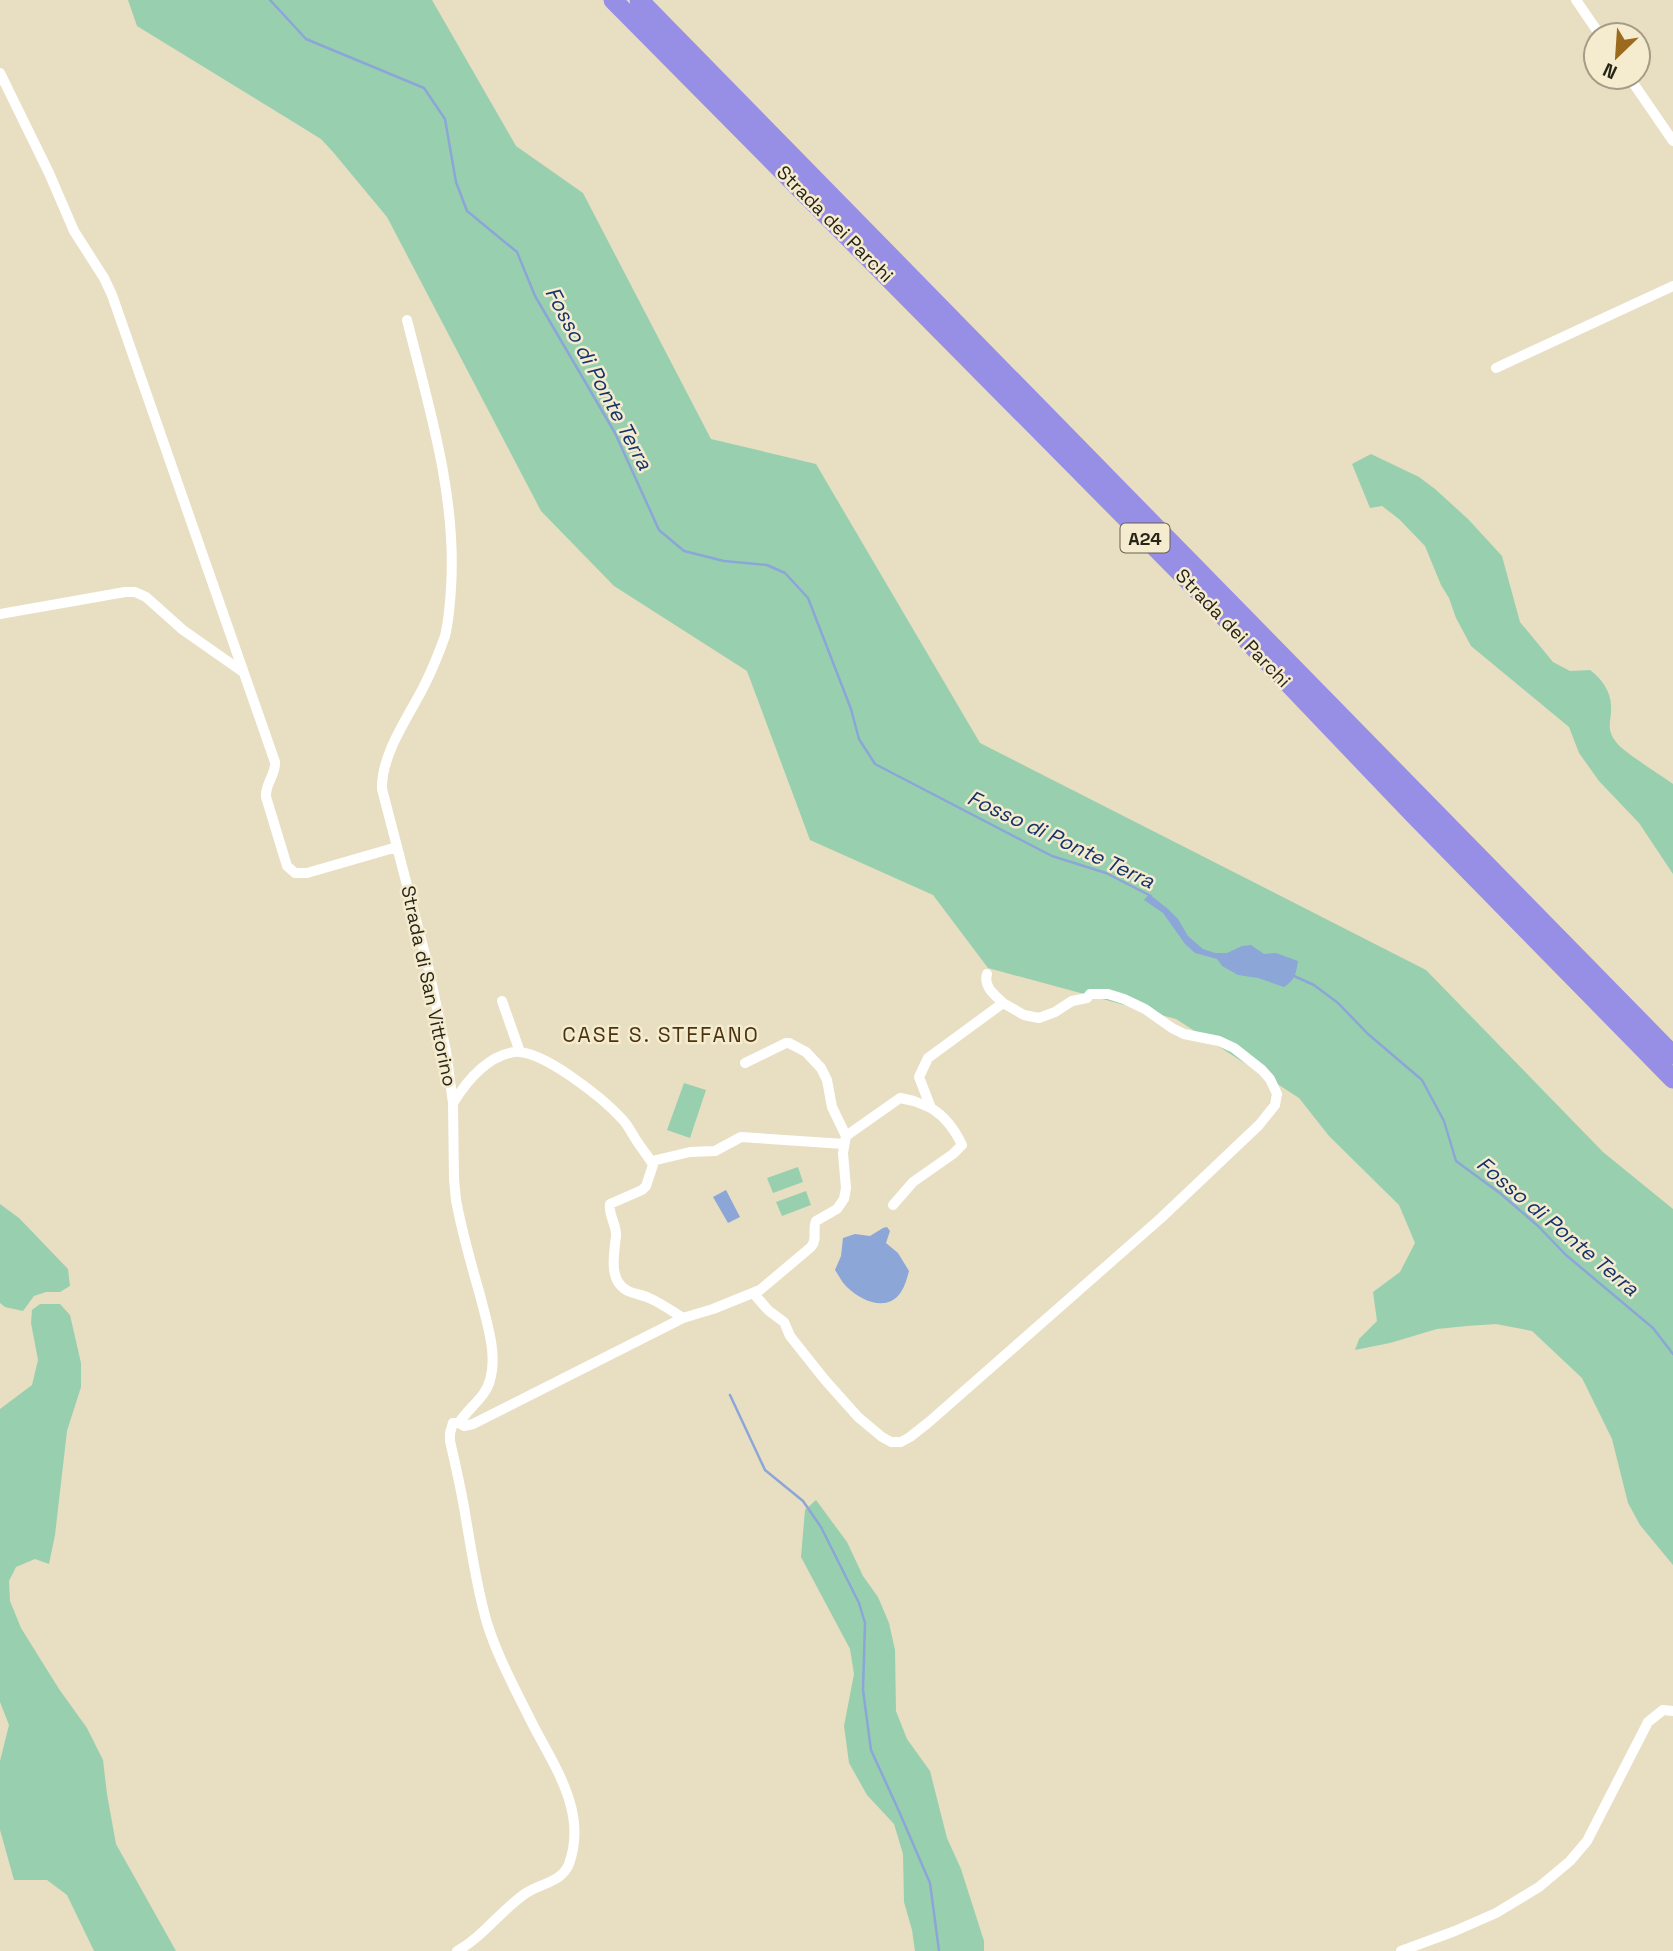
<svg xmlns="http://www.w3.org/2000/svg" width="1673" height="1951" font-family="'Space Grotesk',sans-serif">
  <rect width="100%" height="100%" fill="#e8dec2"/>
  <path fill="#98d0af" d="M128 0H432L516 146 583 193 711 439 816 464 980 743 1426 970 1603 1152 1673 1209V1565L1640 1525 1628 1503 1612 1439 1582 1378 1532 1331 1496 1324 1467 1326 1437 1329 1390 1343 1355 1350 1359 1339 1377 1321 1373 1292 1400 1272 1415 1243 1399 1205 1329 1136 1299 1098 1176 1019 988 968 933 895 810 840 747 671 614 586 541 511 387 217 333 152 321 139 137 26Z
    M1371 454 1419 477 1435 489 1468 519 1502 556 1520 622 1553 662 1570 671 1590 670C1601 678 1611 691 1611 706 1612 721 1605 728 1616 742 1623 752 1661 775 1673 784V874L1639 823 1599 781 1579 753 1569 727 1471 646 1456 618 1449 598 1441 585 1425 546 1399 519 1382 506 1370 508 1352 464Z
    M684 1083 706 1090 690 1138 667 1130Z
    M798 1167 803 1182 773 1193 767 1178Z
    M806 1191 811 1205 782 1216 776 1202Z
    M0 1204 19 1218 68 1269 70 1286 60 1292H46L34 1296 23 1311 5 1307 0 1303Z
    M40 1304H60L70 1315 81 1363V1387L67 1431 55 1535 49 1564 35 1559 16 1567 9 1581 10 1601 21 1628 59 1689 87 1728 103 1760 107 1794 116 1844 176 1951H94L67 1895 47 1880H14L0 1830V1761L9 1725 0 1702V1409L32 1385 38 1360 31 1323 32 1310Z
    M816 1500 847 1542 863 1576 878 1597 889 1623 895 1650 896 1711 907 1739 930 1771 947 1838 961 1869 984 1941V1951H915L912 1930 904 1902 903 1854 894 1824 867 1795 849 1763 844 1726 854 1674 850 1649 801 1557 805 1510Z"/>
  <path fill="#8ca6d7" d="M1149 894 1168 909 1178 919 1188 936 1203 949 1215 953H1227L1242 946 1251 945 1264 954 1276 953 1298 961C1296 974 1295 980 1284 987L1258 978 1238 975 1222 966 1217 959 1195 953 1185 944 1163 913 1144 900Z
    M726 1190 740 1217 728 1223 713 1197Z
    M887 1227 890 1231 886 1243 898 1253 909 1271C907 1278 905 1286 901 1292 888 1312 863 1302 848 1288 843 1284 839 1276 835 1270L841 1256 843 1238 855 1234 870 1236 883 1228Z"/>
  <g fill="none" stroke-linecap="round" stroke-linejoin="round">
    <path stroke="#8ca6d7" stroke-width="2.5" d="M270 0 306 39 424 88 445 119 456 182 467 211 517 252 535 296 615 433 659 530 684 551 724 561 767 565 785 573 808 598 851 709 859 739 875 764 1052 856 1106 873 1151 896
      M1294 976 1314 985 1338 1003 1368 1034 1422 1080 1444 1121 1456 1161 1501 1194 1538 1226 1566 1255 1653 1328 1673 1354
      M730 1395 765 1470 803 1501 821 1527 859 1603 865 1623 863 1690 871 1750 898 1809 930 1883 939 1951"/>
    <path stroke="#fff" stroke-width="10" d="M1576 0 1600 35
      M0 73 49 173 74 231 104 278 112 295 275 762C276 775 265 783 266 797L287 866 295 873H307L397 847
      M1629 77 1673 141
      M407 320C429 407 457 497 451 588 450 604 449 620 445 636 439 653 432 670 424 686 409 716 381 754 382 789L428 966 446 1051 453 1103 454 1179 456 1200C462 1232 471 1264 480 1295 486 1320 498 1354 490 1380 486 1397 468 1408 459 1423H453L450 1433V1441C456 1467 462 1493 466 1519 472 1554 477 1589 487 1623 497 1655 513 1685 528 1715 550 1761 589 1809 569 1864 562 1882 541 1883 526 1893 501 1910 484 1936 457 1951
      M1496 368 1673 286
      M0 614 125 592H135L146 597 183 630 243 672
      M502 1001 520 1052
      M745 1063 786 1043H789L806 1052 821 1068 827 1080 832 1107 846 1136
      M453 1103C466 1082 487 1056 514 1052 542 1049 604 1099 623 1120 630 1128 634 1138 641 1147 645 1153 650 1159 653 1165L646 1186 642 1190 610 1204C608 1215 617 1225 616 1236 614 1255 608 1281 628 1291 635 1294 643 1295 649 1298 661 1303 672 1311 683 1318
      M652 1161 690 1152 715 1151 741 1137 844 1144
      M893 1205 913 1182 953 1154 962 1145C955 1130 944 1116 931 1108
      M753 1293 769 1311 784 1322 790 1336 825 1380 858 1417 882 1437 891 1442H901L910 1437 929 1422 1161 1218 1259 1125 1275 1105 1277 1094 1270 1079 1262 1070 1234 1048 1219 1041 1184 1034 1172 1028 1145 1009 1124 999 1108 994H1090L1087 998 1072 1001 1055 1012 1039 1018 1024 1015 1003 1003
      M459 1423 464 1426 473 1424 683 1318 713 1309 760 1290 811 1247C818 1239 812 1230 816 1221L837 1209 844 1199 846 1188 843 1153 846 1136 900 1098 914 1101 931 1108 919 1077 928 1058 1003 1003C995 995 983 987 987 974
      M1401 1951 1455 1931 1496 1913 1539 1887 1570 1861 1587 1841 1648 1722 1663 1710 1673 1711"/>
    <path stroke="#978ee6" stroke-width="19" d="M613 0 1240 633 1414 815 1673 1079
      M639 0 1673 1055"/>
  </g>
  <g text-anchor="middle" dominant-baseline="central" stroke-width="5" stroke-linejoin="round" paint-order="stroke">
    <rect fill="#f5eccf" stroke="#666050" stroke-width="2" x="1120.5" y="523.5" width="49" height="29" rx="5"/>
    <g font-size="18" font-weight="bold" fill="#282419">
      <text x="1145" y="538">A24</text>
    </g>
    <g font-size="19" fill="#282419" stroke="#f5eccf">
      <text transform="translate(835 224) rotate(45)">Strada dei Parchi</text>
      <text transform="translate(1233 628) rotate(46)">Strada dei Parchi</text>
      <text transform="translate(429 986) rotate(78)">Strada di San Vittorino</text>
    </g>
    <g font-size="21" font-style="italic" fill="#16336c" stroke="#f5eccf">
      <text transform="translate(599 378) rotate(62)">Fosso di Ponte Terra</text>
      <text transform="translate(1061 839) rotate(25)">Fosso di Ponte Terra</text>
      <text transform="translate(1558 1226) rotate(40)">Fosso di Ponte Terra</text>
    </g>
    <g font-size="21" letter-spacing="2" fill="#4b3310" stroke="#f5eccf">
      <text x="661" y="1034">CASE S. STEFANO</text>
    </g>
  </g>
  <g transform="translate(1617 56) rotate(205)"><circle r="33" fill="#f5eccf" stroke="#a39c86" stroke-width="2"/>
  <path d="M0-5L12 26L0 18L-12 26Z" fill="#9b6a1d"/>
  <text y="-10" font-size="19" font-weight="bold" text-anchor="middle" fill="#282419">N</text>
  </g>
</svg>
